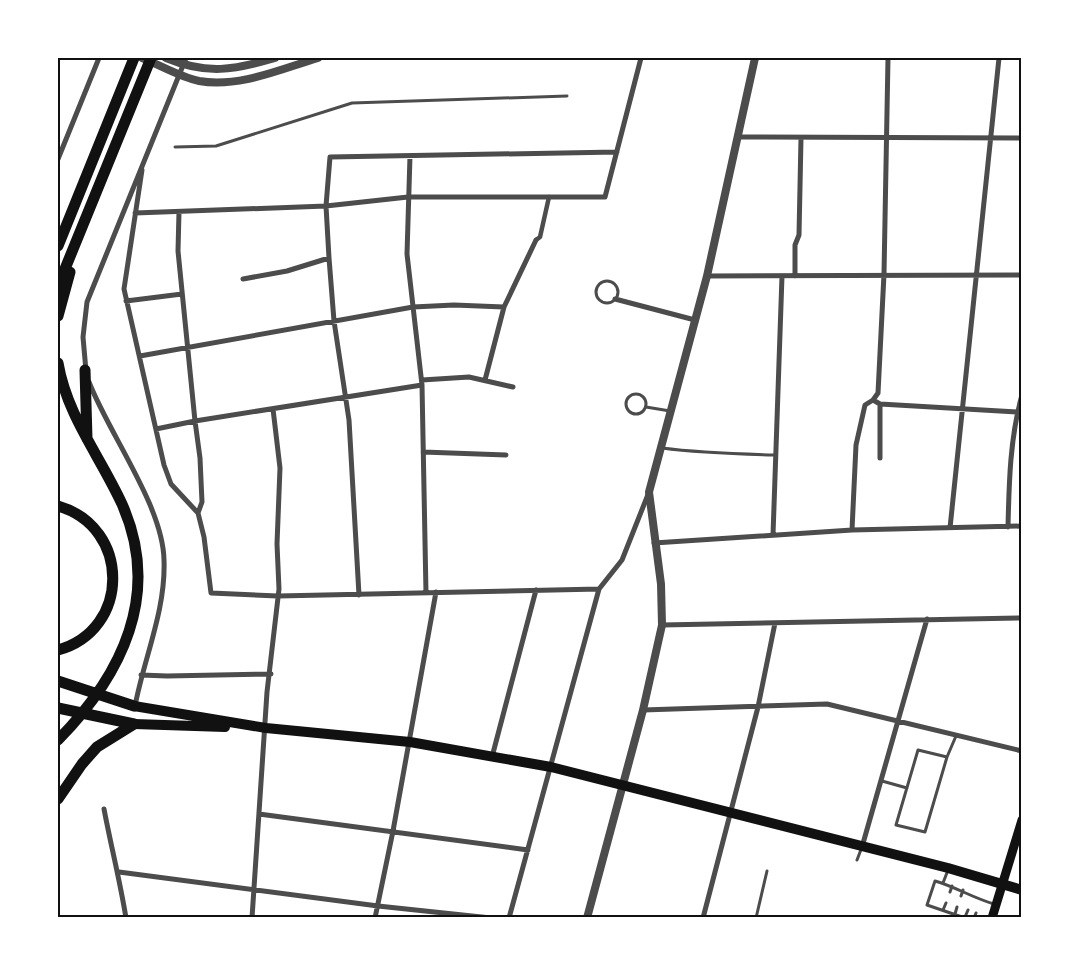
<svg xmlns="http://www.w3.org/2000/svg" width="1079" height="975" font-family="'Work Sans',sans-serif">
  <rect width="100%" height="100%" fill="#fff"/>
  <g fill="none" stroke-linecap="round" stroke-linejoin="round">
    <path stroke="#4c4c4c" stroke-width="3" d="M175 147 216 146 352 103 567 96
      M596 292a11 11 0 1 1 22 0a11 11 0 1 1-22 0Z
      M626 404a10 10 0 1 1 20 0a10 10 0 1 1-20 0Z
      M646 407 670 411
      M662 448C700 453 737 454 775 455
      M947 757 925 832 896 825 918 750 947 757 956 736
      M882 781 907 788
      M857 860 862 847
      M943 883 948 870
      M950 892 952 886
      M961 896 963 890
      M943 910 946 903
      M955 914 957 907
      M965 917 968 910
      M756 918 767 871
      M965 918 927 905 935 881C956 887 973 898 994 904
      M974 918 976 913"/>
    <path stroke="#4c4c4c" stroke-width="4.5" d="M536 240 540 237 549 197"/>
    <path stroke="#4c4c4c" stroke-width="5" d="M737 137 1022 138
      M410 156 407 254 422 385 426 593
      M58 159 99 58
      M142 170 124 289 164 465 171 484 198 513
      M179 212 178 251 195 421 200 458 202 502 198 513 204 537 211 593 278 596 599 589
      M135 213 326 206 408 197H605L641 58
      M707 276 1022 275
      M795 276V245L799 235 801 138
      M243 279 287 271 329 258
      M615 299 695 320
      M126 301 182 294
      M140 356 413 307 454 305 504 307
      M86 371 83 337 87 302 186 58
      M422 380 469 377 513 387
      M485 380 504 307 536 240
      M89 382C109 434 163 506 164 560 166 610 144 658 135 706
      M873 400 880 404 1017 412
      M156 429 195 421 422 385
      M423 452 506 455
      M880 458V404
      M1008 527C1009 483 1010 437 1022 395
      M950 528 999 58
      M852 530 856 445 865 405 873 400 878 393 884 274 888 58
      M773 535 782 276
      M654 543 852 530 1022 526
      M359 595 349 420 334 321 329 258 326 206 330 157 617 152
      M662 625 1022 618
      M141 675 167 676 271 674
      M643 710 827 704 1022 751
      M492 757 536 590
      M104 809C111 846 120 881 126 918
      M259 814 528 850
      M862 847 927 619
      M119 872 378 906 491 918
      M252 918 267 692 279 589 277 544 280 468 273 409
      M375 918 393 831 436 592
      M509 918 599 589 622 560 649 492
      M703 918 758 707 775 623"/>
    <path stroke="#4c4c4c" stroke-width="8" d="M142 58C160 65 180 77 199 81 239 88 281 69 318 58
      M166 58C207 75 234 70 275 58
      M587 918 643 710 662 625 661 584 649 492 707 276 755 58"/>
    <path stroke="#111" stroke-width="9" d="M992 918 1022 820"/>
    <path stroke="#111" stroke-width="10" d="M134 706 266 728 410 742 551 767 948 868 1022 890
      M134 724 225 727"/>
    <path stroke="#111" stroke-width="11" d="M58 246 134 58
      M58 286 151 58
      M58 316 70 272
      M58 363C67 416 100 456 122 504 162 594 122 675 58 740
      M85 370 87 439
      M58 506C131 527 131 630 58 650
      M58 681 134 706
      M58 708 134 724
      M58 799 82 764 97 747 134 724"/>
  </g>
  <rect width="1079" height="975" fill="none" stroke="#ffffff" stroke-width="118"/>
  <rect x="59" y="59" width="961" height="857" fill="none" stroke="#111" stroke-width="2"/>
</svg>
